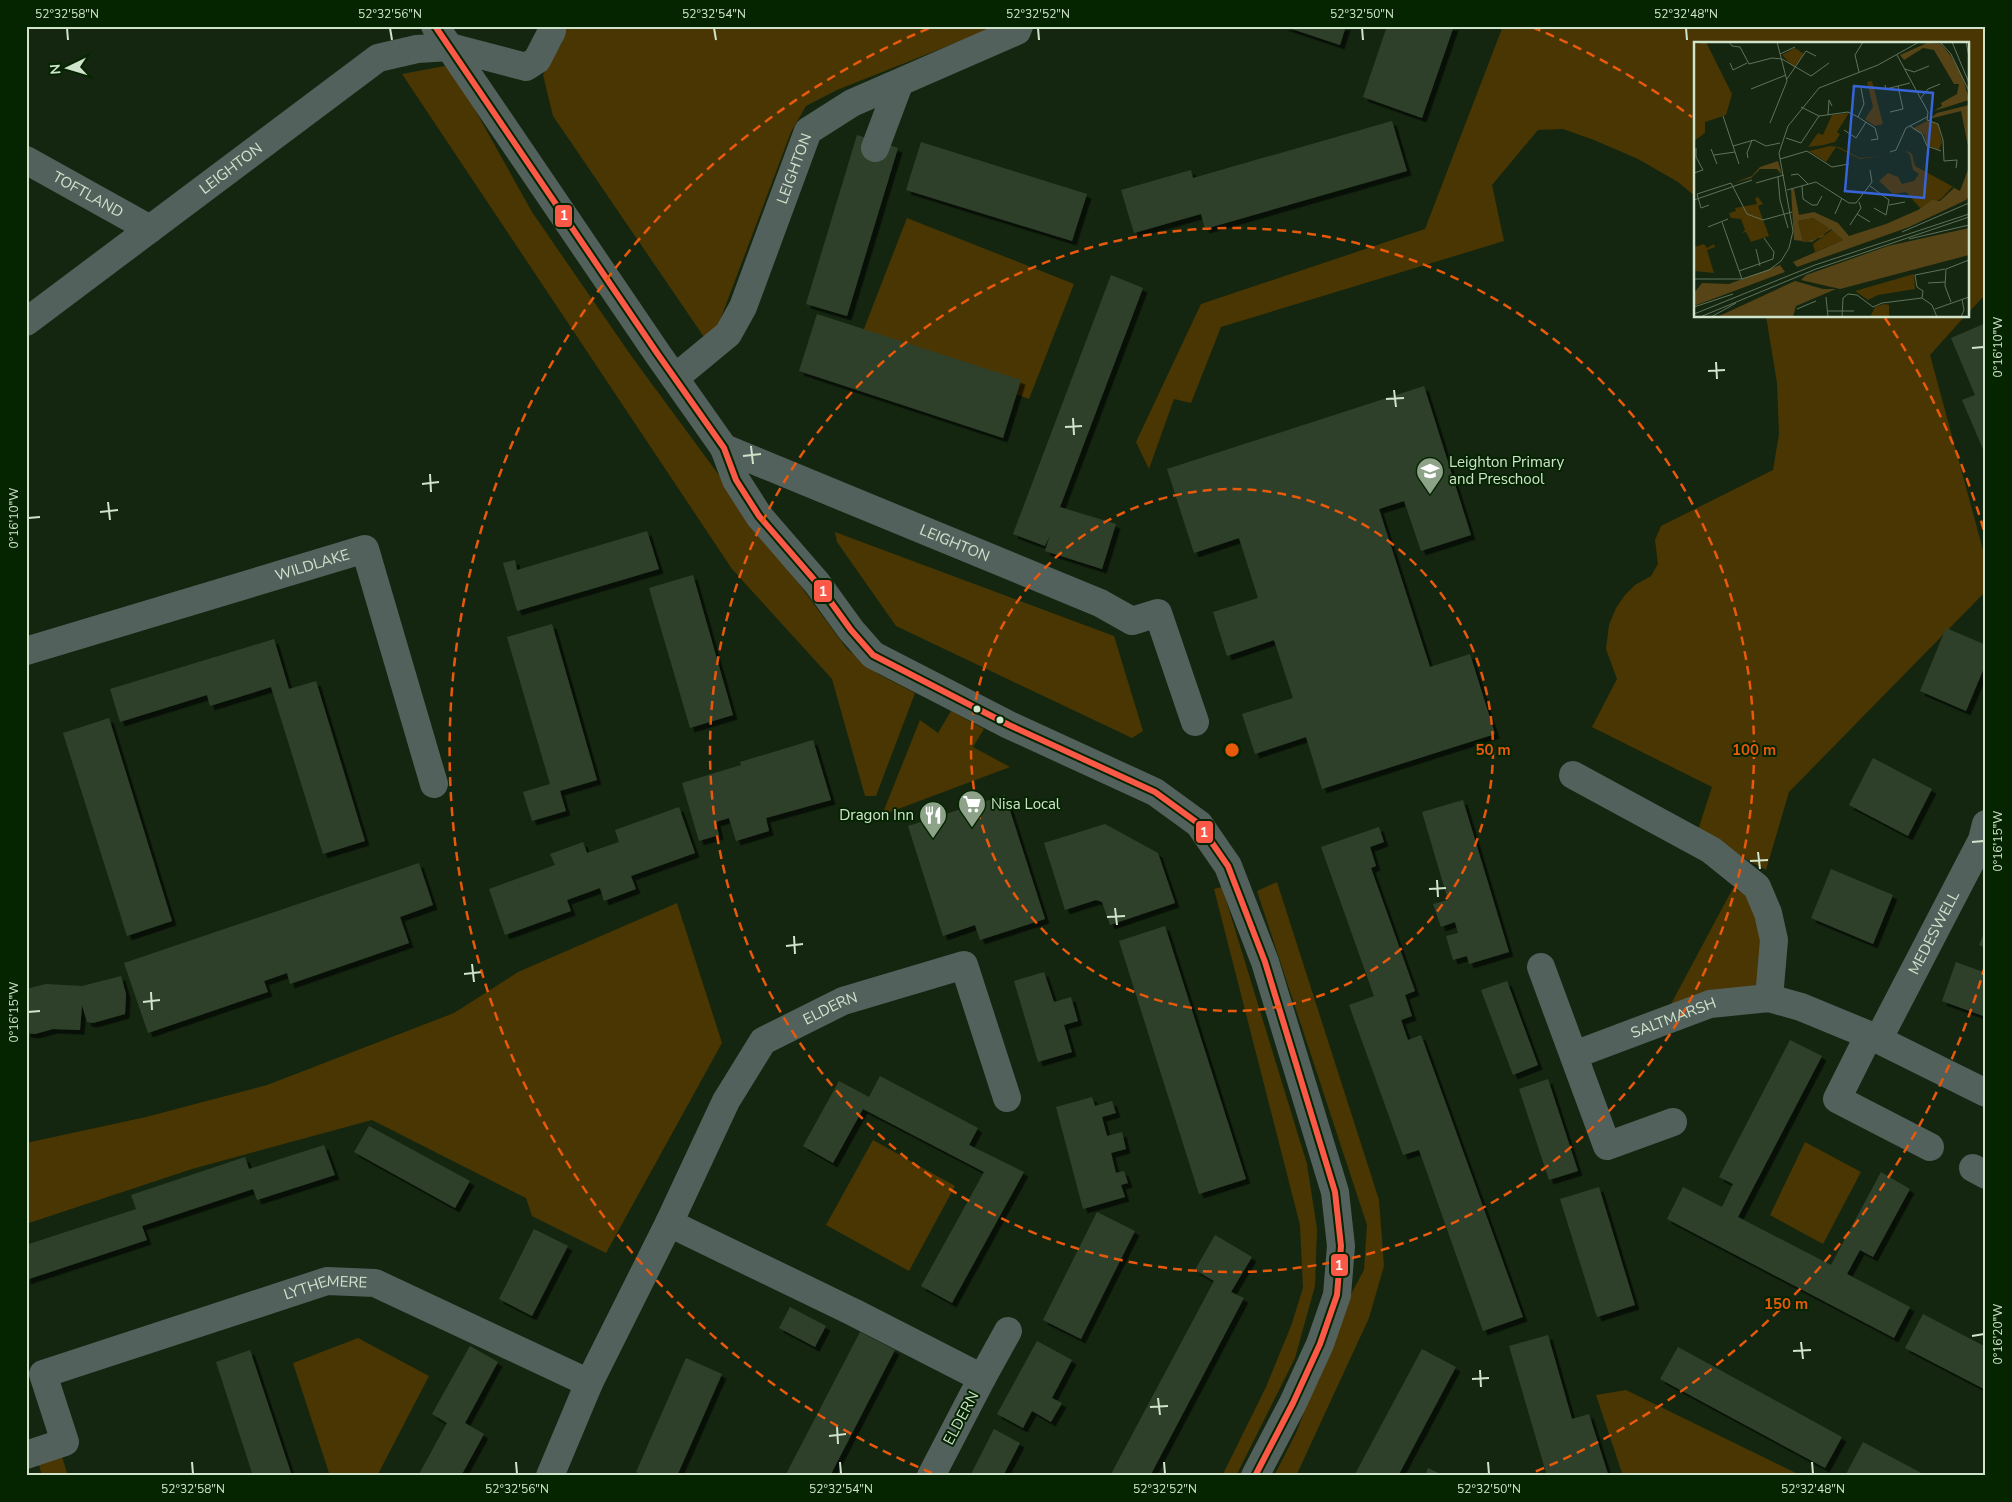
<svg xmlns="http://www.w3.org/2000/svg" width="2012" height="1502" font-family="'Nunito Sans',sans-serif">
  <defs>
    <filter id="shadow"><feDropShadow dx="4.5" dy="4.5" stdDeviation="0" flood-color="#0009"/></filter>
  </defs>
  <rect width="100%" height="100%" fill="#142610"/>
  <path fill="#4a3602" d="M563 26H998L837 90 806 106 791 132 716 331 704 337 553 116 543 75 562 43Z
    M1503 26H1986V294L1968 313V44H1696V197L1678 182 1638 159 1594 140 1563 129 1538 130 1492 185 1504 241 1221 327 1191 403 1174 399 1149 469 1136 442 1201 304 1425 229Z
    M450 65 532 212 632 357 847 649 878 674 915 693 876 796H865L832 679 732 569 402 74Z
    M907 218 1074 284 1029 399 862 334Z
    M1766 316H1965L1930 355 1986 561V591L1789 792 1766 870 1697 833 1712 787 1592 727 1617 679 1606 649 1609 625 1616 608 1625 595 1635 585 1651 576 1658 564 1655 540 1661 526 1773 470 1779 434 1777 383Z
    M835 532 1114 636 1143 731 1132 738 896 626 837 542Z
    M951 711 984 729 973 747 1010 767 882 815 920 720 938 733Z
    M1277 882 1379 1200 1384 1266 1369 1318 1296 1476H1274L1296 1433 1350 1296 1364 1270 1367 1225 1257 891Z
    M1222 887 1307 1164 1317 1229 1315 1286 1295 1358 1236 1476H1222L1266 1387 1291 1326 1303 1288 1300 1225 1214 889Z
    M1733 888 1746 895 1764 922 1760 990 1670 1006Z
    M677 903 722 1043 606 1253 532 1216 526 1198 372 1120 192 1169 26 1224V1143L146 1117 267 1085 454 1013 518 972Z
    M873 1140 955 1186 909 1271 826 1225Z
    M1805 1142 1861 1172 1823 1244 1770 1215Z
    M358 1338 429 1376 377 1476H330L293 1363Z
    M1626 1390 1802 1476H1623L1596 1395Z
    M62 1457 68 1476H42L39 1465Z"/>
  <path fill="#2f402b" filter="url(#shadow)" d="M1283 26H1346L1340 45Z
    M1387 26H1454L1422 118 1363 97Z
    M1392 121 1407 171 1205 229 1201 214 1134 233 1121 190 1191 170 1193 178Z
    M857 135 898 148 847 316 806 304Z
    M921 142 1087 194 1072 241 906 190Z
    M1111 275 1143 288 1060 507 1116 524 1102 569 1045 551 1050 535 1045 546 1013 534Z
    M817 314 1021 380 1003 438 799 371Z
    M1986 323V456L1962 400 1975 395 1951 338Z
    M1424 386 1471 535 1421 551 1404 501 1379 509 1430 667 1470 654 1495 734 1322 789 1306 737 1255 754 1242 714 1293 698 1274 640 1227 656 1213 612 1258 598 1239 538 1194 553 1167 469Z
    M647 531 659 569 517 611 503 563 515 560 517 570Z
    M693 575 733 715 690 728 649 588Z
    M552 624 597 780 560 791 566 811 532 821 523 792 550 784 507 637Z
    M1946 628 1986 645V663L1966 711 1920 691Z
    M274 639 289 689 316 681 365 841 323 854 271 687 210 706 207 695 120 722 110 689Z
    M109 718 172 921 127 936 63 733Z
    M813 740 831 800 766 818 769 831 736 841 729 818 716 822 719 835 699 841 682 783 741 765 740 762Z
    M1873 758 1932 789 1908 836 1849 805Z
    M1005 795 1045 919 980 940 975 925 943 936 908 826Z
    M1463 800 1509 952 1469 964 1467 956 1453 960 1446 936 1458 933 1455 922 1441 927 1433 904 1448 900 1422 812Z
    M679 807 695 853 631 876 636 889 604 901 600 888 567 900 571 911 505 935 489 889 555 865 550 854 583 842 587 853 619 842 615 830Z
    M1105 824 1158 853 1175 903 1110 925 1102 902 1096 900 1065 910 1044 843Z
    M1379 827 1384 842 1370 847 1376 866 1371 868 1415 991 1405 995 1412 1016 1401 1020 1408 1040 1421 1035 1523 1317 1483 1331 1419 1150 1403 1155 1349 1005 1374 996 1321 847Z
    M419 863 433 905 400 917 409 943 290 984 287 973 264 981 268 992 148 1033 124 963Z
    M1831 869 1893 895 1873 944 1811 918Z
    M1165 926 1246 1179 1199 1194 1119 941Z
    M1986 928V948L1979 945Z
    M1956 962 1986 973V1017L1942 1001Z
    M1044 972 1054 1002 1071 997 1078 1021 1064 1025 1072 1052 1038 1062 1014 981Z
    M121 976 126 994 125 1014 93 1023 87 1022 82 1005 80 1030 53 1029 35 1034 26 1033V989L46 984 82 986Z
    M1507 981 1538 1065 1513 1075 1481 990Z
    M1790 1040 1822 1056 1738 1217 1831 1265 1881 1172 1910 1189 1873 1257 1860 1250 1847 1274 1910 1307 1894 1338 1667 1219 1683 1187 1722 1207 1733 1184 1719 1177Z
    M880 1076 978 1128 969 1145 1024 1172 952 1303 921 1286 984 1172 863 1109 833 1163 803 1146 839 1081 869 1097Z
    M1548 1079 1578 1171 1549 1180 1519 1089Z
    M1092 1097 1095 1106 1112 1101 1116 1113 1102 1117 1107 1136 1122 1132 1126 1149 1111 1153 1116 1173 1124 1171 1128 1183 1121 1185 1125 1197 1083 1209 1056 1107Z
    M369 1126 470 1181 455 1208 354 1152Z
    M324 1145 335 1175 257 1200 253 1189 142 1226 147 1240 26 1280V1245L136 1209 131 1195 245 1157 249 1169Z
    M1599 1187 1635 1305 1597 1317 1560 1199Z
    M1097 1212 1135 1231 1081 1339 1043 1320Z
    M534 1229 568 1246 532 1316 499 1299Z
    M1215 1235 1252 1257 1231 1292 1244 1298 1150 1476H1110L1214 1281 1195 1270Z
    M790 1307 826 1326 815 1347 779 1328Z
    M1923 1314 1986 1347V1390L1905 1348Z
    M860 1332 895 1350 830 1476H785Z
    M1548 1335 1572 1419 1589 1414 1608 1474 1547 1476 1509 1346Z
    M1037 1341 1072 1360 1052 1398 1062 1403 1051 1422 1032 1411 1023 1428 997 1414Z
    M470 1346 498 1362 465 1423 484 1434 461 1476H418L447 1423 432 1414Z
    M1678 1347 1842 1437 1825 1468 1660 1379Z
    M1422 1349 1456 1367 1398 1476H1354Z
    M250 1350 292 1476H253L216 1362Z
    M686 1358 722 1374 677 1476H645L636 1472Z
    M994 1429 1020 1443 1003 1476H970Z
    M1863 1442 1927 1476H1845Z
    M1428 1468 1445 1476H1425Z"/>
  <g fill="none" stroke-linecap="round" stroke-linejoin="round">
    <g stroke="#53615d" stroke-width="28">
      <path id="s1" d="M435 26 657 353 724 448 1100 603 1132 621 1158 613 1195 722"/>
      <path d="M875 148 899 84"/>
      <path id="s2" d="M26 160 150 229"/>
      <path id="s3" d="M26 322 378 58 417 49 450 47 526 67 537 60 552 31V26"/>
      <path id="s4" d="M676 377 728 334 743 307 808 131 852 103 1017 31 1019 26"/>
      <path d="M724 448 736 480 759 516 817 583 851 630 873 655 1009 725 1155 792 1199 824 1228 866 1265 962 1335 1192 1341 1246 1337 1295 1320 1344 1293 1403 1255 1476"/>
      <path id="s5" d="M26 651 365 549 434 784"/>
      <path d="M1573 775 1711 850 1757 887 1768 913 1774 940 1769 998"/>
      <path d="M1541 967 1607 1146 1673 1122"/>
      <path d="M1869 1035 1837 1099 1930 1147"/>
      <path id="s6" d="M1878 1040 1982 840 1986 824"/>
      <path id="s7" d="M1574 1055 1710 1004 1769 998 1801 1007 1869 1035 1986 1093"/>
      <path d="M1973 1168 1986 1175"/>
      <path d="M669 1223 853 1312 982 1378 931 1476"/>
      <path d="M982 1378 1008 1331"/>
      <path id="s8" d="M589 1383 669 1223 726 1101 763 1041 843 1001 964 965 1007 1098"/>
      <path id="s9" d="M26 1455 65 1442 43 1374 327 1281 375 1283 589 1383 550 1476"/>
    </g>
    <g stroke="#042500" stroke-width="10">
      <path id="bus-1" d="M435 26 657 353 724 448 736 480 759 516 817 583 851 630 873 655 1009 725 1155 792 1199 824 1228 866 1265 962 1335 1192 1341 1246 1337 1295 1320 1344 1293 1403 1255 1476"/>
    </g>
    <use href="#bus-1" stroke="#fc5847" stroke-width="6"/>
  </g>
  <path fill="none" stroke="#d0e4cc" stroke-width="2" d="M67 28 68 40M390 28 392 40M714 28 716 40M1038 28 1039 40M1362 28 1363 40M1686 28 1687 40M1972 348 1984 347M1716 362 1717 379M1708 371 1725 370M1394 390 1396 407M1386 399 1404 398M1073 418 1074 435M1065 427 1082 426M751 446 753 464M743 456 761 454M430 474 431 492M422 484 439 482M108 502 110 520M100 512 118 510M28 518 40 517M1972 842 1984 841M1758 852 1760 869M1750 861 1768 860M1437 880 1438 897M1429 889 1446 888M1115 908 1117 925M1107 917 1125 916M794 936 795 954M786 946 803 944M472 964 474 982M464 974 482 972M151 992 152 1010M143 1002 160 1000M28 1012 40 1011M1972 1336 1984 1334M1801 1342 1803 1359M1793 1351 1811 1350M1480 1370 1481 1387M1472 1379 1489 1378M1158 1398 1160 1415M1150 1407 1168 1406M837 1426 838 1444M829 1436 846 1434M192 1462 193 1474M516 1462 517 1474M840 1462 841 1474M1164 1462 1165 1474M1488 1462 1489 1474M1812 1462 1813 1474"/>
  <g fill="none" stroke="#e8590c" stroke-width="2.5" stroke-dasharray="9 6">
    <circle cx="1232" cy="750" r="261"/>
    <circle cx="1232" cy="750" r="522"/>
    <path d="M1985 966A783 783 0 0 1 1532 1473M932 1473A783 783 0 0 1 932 27M1532 27A783 783 0 0 1 1692 117M1885 318A783 783 0 0 1 1985 534"/>
  </g>
  <defs>
    <g id="school-pin" transform="scale(1.4375)"><path d="M0 17L-7.5 6A9.5 9.5 0 1 1 7.5 6Z" fill="#8ea28a" stroke="#042500"/><path d="M0-5L7-2L0 1L-7-2ZM-4 1L0 2.5L4 1V4Q0 6-4 4Z" fill="#fff"/></g>
    <g id="supermarket-pin" transform="scale(1.4375)"><path d="M0 17L-7.5 6A9.5 9.5 0 1 1 7.5 6Z" fill="#8ea28a" stroke="#042500"/><path d="M-6-5.5h2.5l.6 2H6L4.5 2H-2.5L-4.4-4H-6ZM-1.5 3.2a1.3 1.3 0 1 0 .1 0ZM3 3.2a1.3 1.3 0 1 0 .1 0Z" fill="#fff"/></g>
    <g id="restaurant-pin" transform="scale(1.4375)"><path d="M0 17L-7.5 6A9.5 9.5 0 1 1 7.5 6Z" fill="#8ea28a" stroke="#042500"/><path d="M-5-6h1v4h1v-4h1v4h1v-4h1v5L-1.5 .5V6h-2V.5L-5-1ZM5-6V6H3V1.5H1.5Q1.5-4 5-6Z" fill="#fff"/></g>
  </defs>
  <g fill-rule="evenodd">
    <use href="#school-pin" x="1430" y="471"/>
    <use href="#supermarket-pin" x="972" y="804"/>
    <use href="#restaurant-pin" x="933" y="815"/>
  </g>
  <g fill="#d0e4cc" stroke="#042500" stroke-width="2">
    <circle cx="977" cy="709" r="4.5"/>
    <circle cx="1000" cy="720" r="4.5"/>
  </g>
  <g text-anchor="middle" dominant-baseline="central" stroke-width="4" stroke-linejoin="round" paint-order="stroke">
    <g font-size="15" fill="#d0e4cc" stroke="#042500">
      <text stroke="none"><textPath href="#s3" startOffset="256">LEIGHTON</textPath></text>
      <text stroke="none"><textPath href="#s4" startOffset="246">LEIGHTON</textPath></text>
      <text stroke="none"><textPath href="#s2" startOffset="71">TOFTLAND</textPath></text>
      <text stroke="none"><textPath href="#s1" startOffset="761">LEIGHTON</textPath></text>
      <text stroke="none"><textPath href="#s5" startOffset="299">WILDLAKE</textPath></text>
      <text stroke="none"><textPath href="#s6" startOffset="121">MEDESWELL</textPath></text>
      <text stroke="none"><textPath href="#s8" startOffset="459">ELDERN</textPath></text>
      <text stroke="none"><textPath href="#s7" startOffset="106">SALTMARSH</textPath></text>
      <text stroke="none"><textPath href="#s9" startOffset="409">LYTHEMERE</textPath></text>
      <text transform="translate(961 1418) rotate(-62)">ELDERN</text>
    </g>
    <g font-size="15" fill="#d0e4cc" stroke="#042500" text-anchor="start">
      <text x="1449" y="462">Leighton Primary<tspan x="1449" dy="17">and Preschool</tspan></text>
      <text x="991" y="804">Nisa Local</text>
      <text x="914" y="815" text-anchor="end">Dragon Inn</text>
    </g>
  </g>
  <g transform="translate(1694 42)">
    <rect width="275" height="275" fill="#142610"/>
    <path d="M12 0 38 52 32 73 11 80V91L0 99V3ZM101 6 110 12 100 25 88 13ZM178 39 189 82 181 84 171 77 179 65 173 40ZM155 71 143 90 146 92 141 100 114 107 128 103 114 105 124 91 129 93 138 73ZM233 79 244 82 248 100 245 108 233 103 230 92 218 87ZM136 104 145 105 166 116 187 114 166 117 142 105 132 120 115 109ZM211 108 218 112 221 124 265 148 258 145 247 157 226 166 212 150 199 152 185 139 194 131 204 135 208 142 220 139 225 132 219 128 216 113ZM64 155 69 162 64 164 75 194 57 200 52 190 48 191 51 188 47 177 37 176 35 171 42 169 41 166 63 162 61 156ZM119 176 136 186 128 195 109 200 104 179ZM139 187 149 198 121 210 119 202ZM10 202 13 206 20 202 21 205 13 208 20 231 0 229V205ZM220 232 221 247 184 253 174 258 161 249ZM190 262 195 263V275H176L181 265Z" fill="#4a3602"/>
    <path d="M233 1 247 2 257 14 269 36 275 58 240 69 248 64 247 61 263 52 265 42H260L240 8 229 6 210 18 206 13ZM275 63V109L267 69 235 77 243 71ZM84 119 88 133 83 127H66L57 136 40 141 58 134 66 125ZM275 125V154L272 158 215 185 103 225 99 220 149 198 137 187 118 200 100 198 97 147H100L105 173 120 170 144 181 155 194 192 182 224 168 238 158 246 159 260 146 266 149ZM119 176 135 186 128 195 109 200 104 179ZM275 186V213L146 247 107 238 112 233 194 204ZM86 223 91 230 0 264V251L8 241 35 242ZM101 239 129 247H142L102 264 99 275H23Z" fill="#574416" fill-rule="evenodd"/>
    <path fill="none" stroke="#5f725b" stroke-width="1" d="M35 0 38 4 46 5 55 22 78 16 88 17 117 34 135 21M246 0 257 12 275 49M258 0 275 41M272 0 275 15M86 12 101 5M203 13 234 70 233 78 244 82 249 98 250 119 263 118 262 126M36 21 39 28 53 21M211 27 220 30 235 24M165 30 161 13 169 0M93 37 112 9 122 14M191 43 192 47 216 41M57 47 92 33M226 57 234 47 246 42M196 70 209 67 204 44M134 73 135 58 138 64M29 74 45 122M125 74 154 70 164 75 170 62 167 46M164 75 181 86 184 97 177 98M76 81 93 39 83 0M216 84 228 92 233 104 247 109M150 88 162 96 172 80M92 96 107 101 125 74 107 65M39 104 60 98 72 104 86 101M17 107 23 122M196 110 202 108 212 86 233 75M20 113 41 110M54 116 53 111 58 98M86 117 113 109 138 125 155 122M0 131 9 128 2 115V106M97 133 104 132 114 142M84 135 86 158 94 186M62 141 90 133M108 144 109 157 118 163H123L128 154M176 144 195 158 192 173 180 166M93 148 122 140 155 161H162L178 140 176 128M0 158 58 138M15 163 7 166 3 152 37 141 53 172 69 178 98 170M195 163 211 160M141 172 148 156M163 172 176 180M28 180 48 237M156 183 167 166 165 160M14 185 34 177M208 190 275 161M215 197 275 183M62 207 66 224M45 229 79 217 80 210 70 196M0 237H48L75 228 87 219 95 206 99 189 85 111 94 84 125 46 184 23 225 0M234 241 251 240M132 255 134 275M228 256 229 249 223 245 221 233 251 227M257 260 251 244 252 227 275 218M0 265 39 252M179 265 188 261 228 256 238 263 243 275M103 267 122 259M241 267 275 255M134 269H160M0 272 121 223 275 172M6 275 122 227 275 175M17 275 42 261M148 275 149 256 154 252 163 253 179 265M267 275 270 268 268 257"/>
    <path fill="#3864d6" fill-opacity="0.15" stroke="#3864d6" stroke-width="2.5" d="M160 44 239 51 230 156 151 149Z"/>
    <rect width="275" height="275" fill="none" stroke="#d0e4cc" stroke-width="2.5"/>
  </g>
  <circle cx="1232" cy="750" r="8" fill="#e8590c" stroke="#042500" stroke-width="2.5"/>
  <g font-size="15" text-anchor="middle" font-weight="bold" fill="#e8590c" stroke="#042500" stroke-width="4" stroke-linejoin="round" paint-order="stroke">
    <text x="1493" y="755">50 m</text>
    <text x="1754" y="755">100 m</text>
    <text x="1786" y="1309">150 m</text>
  </g>
  <g stroke="#042500" stroke-width="2">
    <rect x="554" y="204" width="19" height="24" rx="5" fill="#fc5847"/>
    <rect x="813" y="579" width="20" height="24" rx="5" fill="#fc5847"/>
    <rect x="1195" y="820" width="19" height="24" rx="5" fill="#fc5847"/>
    <rect x="1330" y="1253" width="19" height="24" rx="5" fill="#fc5847"/>
  </g>
  <g font-size="14" text-anchor="middle" font-weight="bold" fill="#fff">
    <text x="564" y="220">1</text>
    <text x="823" y="596">1</text>
    <text x="1204" y="837">1</text>
    <text x="1339" y="1270">1</text>
  </g>
  <rect width="2012" height="1502" fill="none" stroke="#042500" stroke-width="55"/>
  <g transform="translate(68 68) rotate(265)" stroke="#042500" stroke-width="4" paint-order="stroke">
  <path d="M0-4L9 19L0 12L-9 19Z" fill="#d0e4cc"/>
  <text y="-8" font-size="14" font-weight="bold" text-anchor="middle" fill="#d0e4cc">N</text>
  </g>
  <rect x="28" y="28" width="1956" height="1446" fill="none" stroke="#d0e4cc" stroke-width="2"/>
  <g font-size="12" text-anchor="middle" fill="#d0e4cc">
    <text x="67" y="18">52°32'58"N</text>
    <text x="390" y="18">52°32'56"N</text>
    <text x="714" y="18">52°32'54"N</text>
    <text x="1038" y="18">52°32'52"N</text>
    <text x="1362" y="18">52°32'50"N</text>
    <text x="1686" y="18">52°32'48"N</text>
    <text transform="translate(1998 347) rotate(-90)" y="4">0°16'10"W</text>
    <text transform="translate(14 518) rotate(-90)" y="4">0°16'10"W</text>
    <text transform="translate(1998 841) rotate(-90)" y="4">0°16'15"W</text>
    <text transform="translate(14 1012) rotate(-90)" y="4">0°16'15"W</text>
    <text transform="translate(1998 1334) rotate(-90)" y="4">0°16'20"W</text>
    <text x="193" y="1493">52°32'58"N</text>
    <text x="517" y="1493">52°32'56"N</text>
    <text x="841" y="1493">52°32'54"N</text>
    <text x="1165" y="1493">52°32'52"N</text>
    <text x="1489" y="1493">52°32'50"N</text>
    <text x="1813" y="1493">52°32'48"N</text>
  </g>
</svg>
